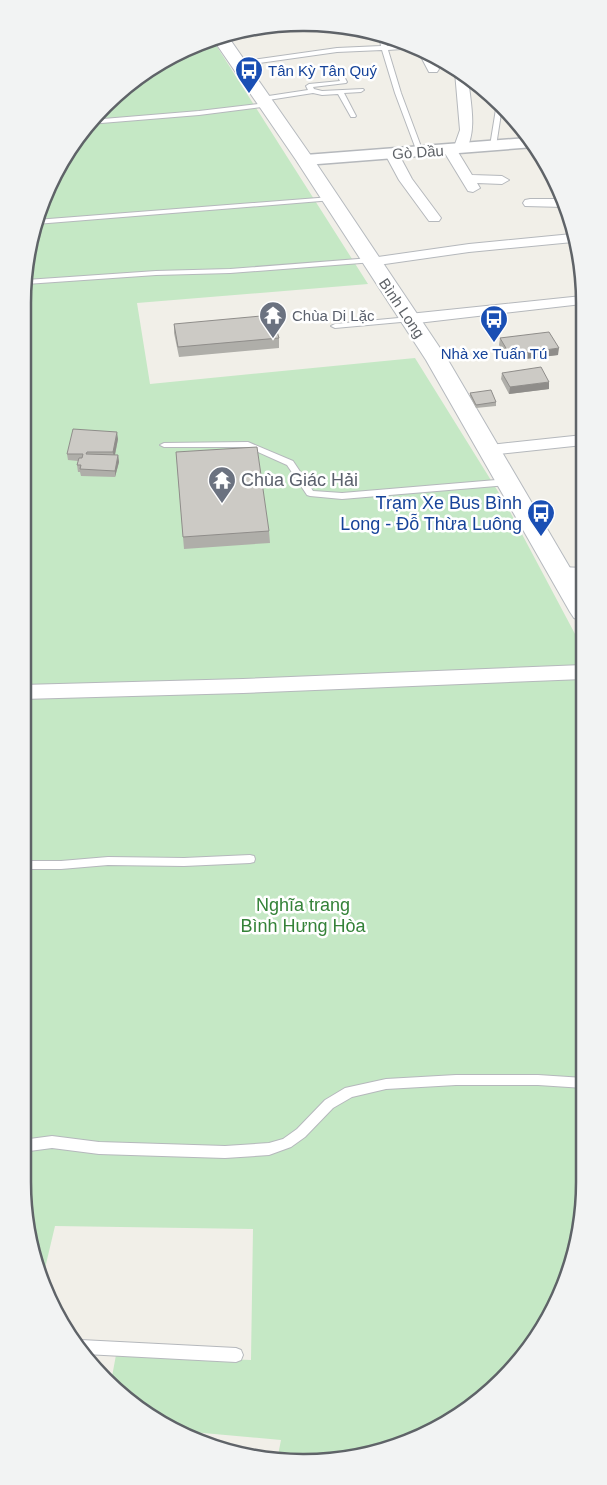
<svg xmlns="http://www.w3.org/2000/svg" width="607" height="1485" font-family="Arial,sans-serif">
  <rect width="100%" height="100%" fill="#f1efe8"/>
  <path fill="#c5e8c5" d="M214 42 368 284 137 303 150 384 415 358 507 506 583 649 584 1181 570 1272 526 1353 444 1425 358 1457 277 1460 281 1440 181 1431 163 1425 111 1382 116 1355 251 1360 253 1229 55 1226 42 1281 38 1272 22 1181V304L37 213 92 118 179 52Z"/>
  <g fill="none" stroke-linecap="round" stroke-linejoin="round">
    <g stroke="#b5b8bc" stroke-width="2">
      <path id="service" d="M379 35 384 36 387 46 410 45 415 48 388 50 401 93 423 152 422 153 417 152 395 93 382 50 337 52 239 66 236 64 239 62 337 48 381 46Z
        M337 67 340 69 347 82 346 83 313 87 314 89 322 91 363 89 364 90 361 92 344 93 356 116 355 117H351L338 94 322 95 313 93 262 101 259 99 262 97 308 90 306 86 309 84 340 81 334 69Z
        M267 103 269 104V106L199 115 89 124 91 120 199 111Z
        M497 103 502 107 496 146 493 148 490 146Z
        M331 197 334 199 333 200 36 224V220Z
        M371 258H374V262L230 273 156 275 26 284V280L156 271 230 269Z
        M409 317 413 319 412 321 335 328 331 326 335 324Z
        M248 442 293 461 313 491 342 493 508 479 512 482 508 485 342 499 310 496 307 495 287 465 247 447H164L160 445 164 443Z
        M250 855 254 856 255 859 254 862 250 863 184 866 108 865 61 869H22V861H61L108 857 184 858Z
        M456 1075H538L584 1078V1088L538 1085H456L386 1089 352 1097 333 1108 305 1137 291 1147 269 1155 225 1158 99 1154 52 1148 22 1152V1140L52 1136 99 1142 225 1146 269 1143 283 1139 297 1129 325 1100 345 1088 386 1079Z
        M81 1340 236 1348 241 1350 243 1355 241 1360 236 1362 85 1354 78 1342Z"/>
    </g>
    <g stroke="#b5b8bc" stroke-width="2">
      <path id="minor" d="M421 51 433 57 439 69 437 72H429L419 53Z
        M458 69 468 77C470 101 478 130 465 152H458L472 175 502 176 509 180 502 184 477 183 480 188 473 192 468 191 443 150 445 147H454L460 130 455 72Z
        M392 150 397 151 412 179 441 218 439 221H429L399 180 385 154Z
        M530 199H562L564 207 525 206 523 203 525 200Z
        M572 234 575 242H573L469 252 371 266 366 265 364 262 366 259 371 258 469 244Z
        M582 296V304L409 324 404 322 401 319 404 316 409 314Z
        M583 435V445L490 455 484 454 482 450 484 446 490 445Z
        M561 567 583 568V580L555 577 552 573 555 569Z
        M583 665V679L243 693 22 699V685L243 679Z"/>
    </g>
    <g stroke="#b5b8bc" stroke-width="3">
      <path id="tertiary" d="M528 138 534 147 305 165 299 163 297 160 299 157 305 155Z"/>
    </g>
    <g stroke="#b6babf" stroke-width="2">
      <path id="secondary" d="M229 38 314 160 448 360 583 590V621L574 618 570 612 426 360 296 160 215 42Z"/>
    </g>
    <use href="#service" fill="#fff" fill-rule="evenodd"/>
    <use href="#minor" fill="#fff" fill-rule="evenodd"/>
    <use href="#tertiary" fill="#fff" fill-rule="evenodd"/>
    <use href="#secondary" fill="#fff" fill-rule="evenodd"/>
  </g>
  <path fill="#afaea9" d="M174 324 279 338V348L179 357 174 333Z
    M500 338 558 355 509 361 499 345Z
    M502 373 549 389 509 394 501 379Z
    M470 393 496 402V406L476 408 470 396Z
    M118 439 115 455H118L119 462 115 477 81 476 80 472H78L77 465 78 461 68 460 67 454Z
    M176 452 269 531 270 543 184 549Z"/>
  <path fill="#8f8d8a" d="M559 348 558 355 509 361 510 355Z
    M549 382V389L509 394 510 387Z
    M117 432 118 439 114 459 113 452Z
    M118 455 119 462 115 477V471Z"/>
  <path fill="#cccac5" stroke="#8f8d8a" d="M272 315 279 338 178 347 174 324Z
    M549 332 559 348 510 355 500 338Z
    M541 367 549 382 510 387 502 373Z
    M491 390 496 402 476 405 470 393Z
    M73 429 117 432 113 452H87L86 454 118 455 115 471 80 469 81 465H77L79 458H82L83 454H67Z
    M257 447 269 531 183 537 176 452Z"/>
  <defs>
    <g id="bus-pin" transform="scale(1.4375)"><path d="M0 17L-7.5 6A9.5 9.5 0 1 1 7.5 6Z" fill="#1a4fb4" stroke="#fff"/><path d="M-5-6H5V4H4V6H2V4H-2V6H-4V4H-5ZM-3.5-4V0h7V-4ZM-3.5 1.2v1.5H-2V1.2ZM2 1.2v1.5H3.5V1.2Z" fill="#fff"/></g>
    <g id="temple-pin" transform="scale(1.4375)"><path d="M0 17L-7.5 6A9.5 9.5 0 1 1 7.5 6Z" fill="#6b7280" stroke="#fff"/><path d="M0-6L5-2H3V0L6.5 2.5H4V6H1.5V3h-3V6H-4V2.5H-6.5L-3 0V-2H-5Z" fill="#fff"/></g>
  </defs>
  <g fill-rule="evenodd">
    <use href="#bus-pin" x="249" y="70"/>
    <use href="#temple-pin" x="273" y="315"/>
    <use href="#bus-pin" x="494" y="319"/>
    <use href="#temple-pin" x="222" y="480"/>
    <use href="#bus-pin" x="541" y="513"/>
  </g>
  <g text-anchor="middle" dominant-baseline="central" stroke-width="5" stroke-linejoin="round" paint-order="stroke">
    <g font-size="15" fill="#164399" stroke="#fff" text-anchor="start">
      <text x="268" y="70">Tân Kỳ Tân Quý</text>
      <text x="494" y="353" text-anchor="middle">Nhà xe Tuấn Tú</text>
    </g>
    <g font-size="15" fill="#5f6368" stroke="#fff">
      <text transform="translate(418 152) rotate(-4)">Gò Dầu</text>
      <text transform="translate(402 308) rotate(56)">Bình Long</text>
    </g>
    <g font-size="15" fill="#5b616d" stroke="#fff" text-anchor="start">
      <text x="292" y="315">Chùa Di Lặc</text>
    </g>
    <g font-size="18" fill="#5b616d" stroke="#fff" text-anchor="start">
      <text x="241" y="480">Chùa Giác Hải</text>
    </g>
    <g font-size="18" fill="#164399" stroke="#fff" text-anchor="end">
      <text x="522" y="503">Trạm Xe Bus Bình<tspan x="522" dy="21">Long - Đỗ Thừa Luông</tspan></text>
    </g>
    <g font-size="18" fill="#348238" stroke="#fff">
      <text x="303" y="905">Nghĩa trang<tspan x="303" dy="21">Bình Hưng Hòa</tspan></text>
    </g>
  </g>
  <path d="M0 0H607V1485H0ZM303 31H304A272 272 0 0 1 576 303V1182A272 272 0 0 1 304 1454H303A272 272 0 0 1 31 1182V303A272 272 0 0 1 303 31Z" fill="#f2f3f3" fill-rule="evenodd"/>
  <path fill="none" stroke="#5f6368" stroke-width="2.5" d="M303 31H304A272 272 0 0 1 576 303V1182A272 272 0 0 1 304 1454H303A272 272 0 0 1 31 1182V303A272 272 0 0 1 303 31Z"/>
</svg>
